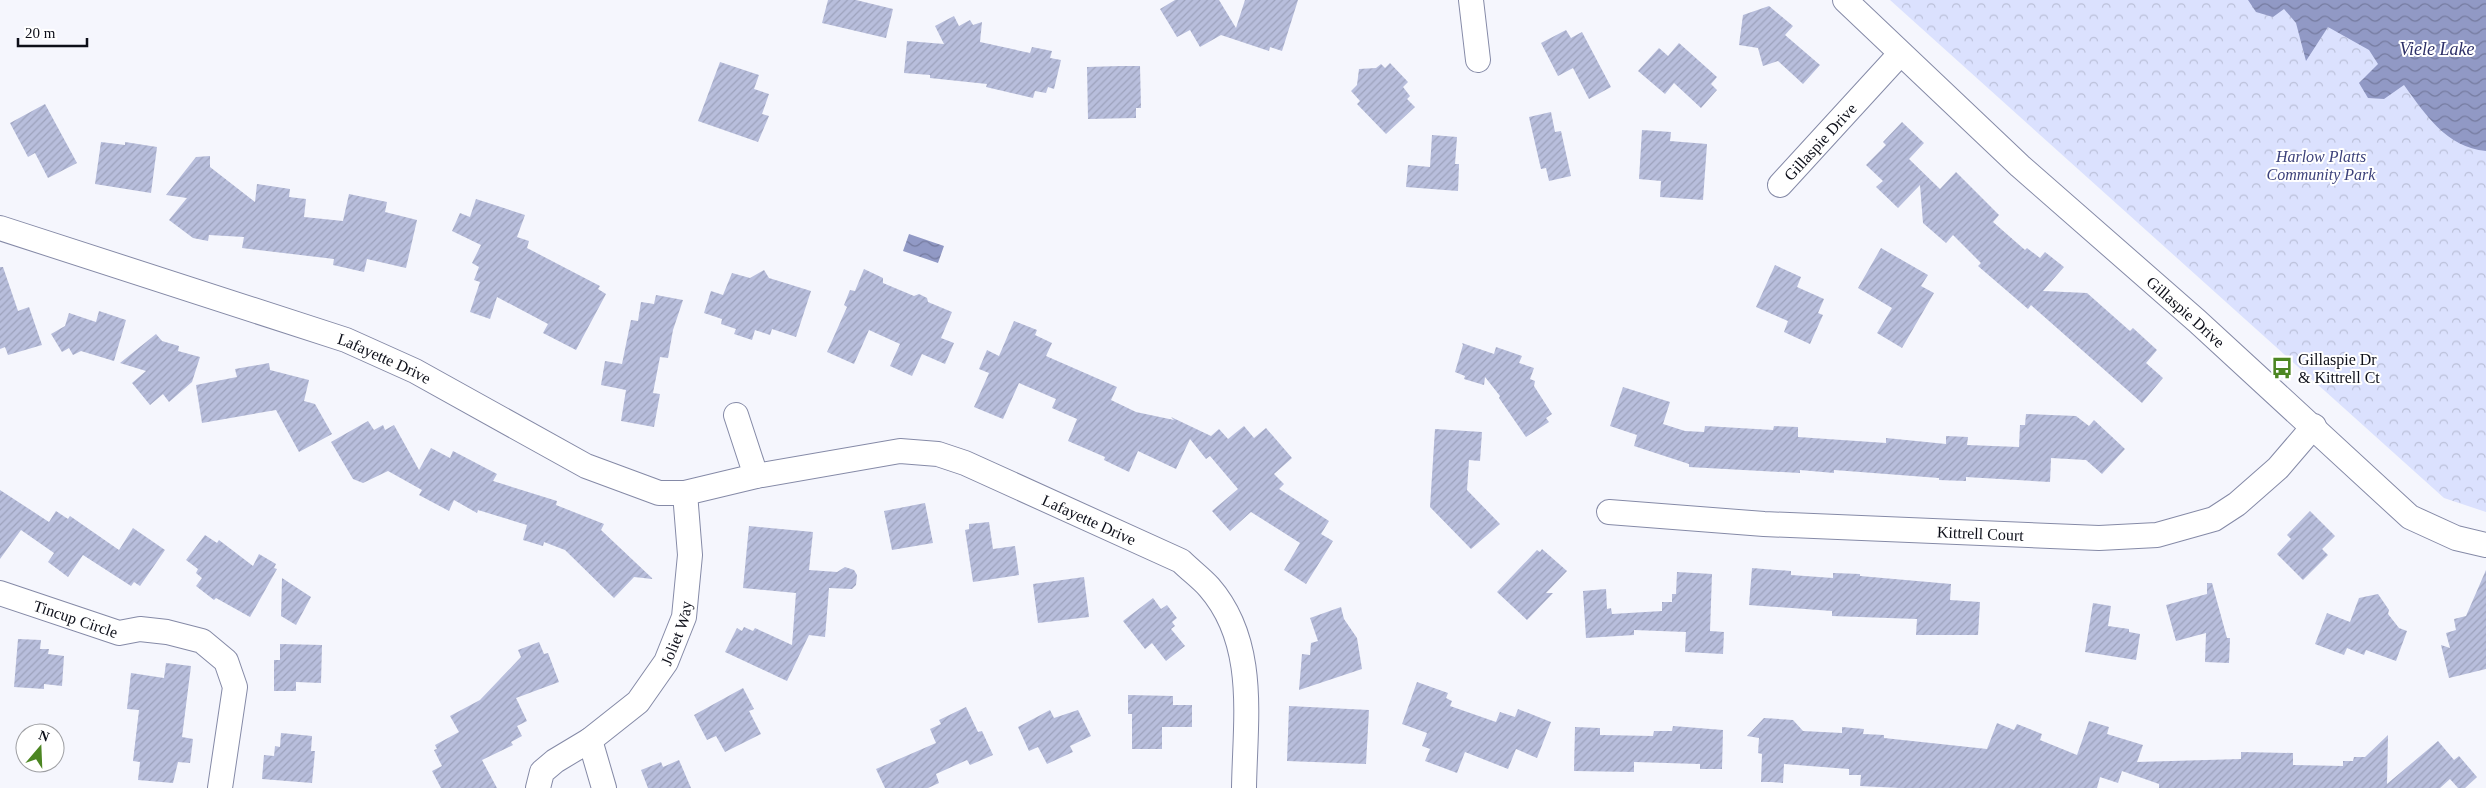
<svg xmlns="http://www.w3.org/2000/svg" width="2486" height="788" font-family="Georgia,serif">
  <defs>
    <pattern id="park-crowns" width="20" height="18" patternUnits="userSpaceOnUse" patternTransform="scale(1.25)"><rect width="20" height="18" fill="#dbe1fe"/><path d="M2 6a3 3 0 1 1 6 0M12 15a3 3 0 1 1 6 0" fill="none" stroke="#bbc0d9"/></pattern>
    <pattern id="water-waves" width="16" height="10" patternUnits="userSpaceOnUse" patternTransform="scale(1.25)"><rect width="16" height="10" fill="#9199c5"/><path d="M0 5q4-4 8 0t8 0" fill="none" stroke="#757b9f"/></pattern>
    <pattern id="building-hatch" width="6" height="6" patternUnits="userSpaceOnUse" patternTransform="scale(1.25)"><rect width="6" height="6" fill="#b8bedc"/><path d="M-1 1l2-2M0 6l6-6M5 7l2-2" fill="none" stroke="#9da2bc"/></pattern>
  </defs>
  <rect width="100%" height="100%" fill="#f5f6fd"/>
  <path fill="url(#park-crowns)" d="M1890 0H2486V512L2444 498Z"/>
  <path fill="url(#water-waves)" d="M2248 0H2486V151C2446 147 2426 115 2404 85L2384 99 2368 98 2359 83 2378 64 2369 50 2328 27 2306 61 2296 23 2284 9 2273 17 2256 12Z
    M909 234 944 246 938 263 903 251Z"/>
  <path fill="url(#building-hatch)" d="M828 0H856L893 9 886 38 822 23Z
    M1175 0H1219L1236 28 1245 0H1298L1282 51 1270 47 1269 51 1221 35 1200 47 1190 30 1177 37 1160 9Z
    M1769 6 1793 26 1785 35 1820 65 1803 84 1778 61 1763 66 1758 48 1739 45 1743 15Z
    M954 16 959 26 970 20 973 25 982 22 980 42 1030 53 1032 47 1052 51 1050 58 1061 60 1054 89 1048 87 1046 93 1035 91 1033 98 986 87 987 84 930 78V75L904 73 907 41 944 44 935 26Z
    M1566 30 1571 38 1582 32 1611 87 1589 99 1573 68 1558 76 1541 43Z
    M1679 43 1717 77 1711 84 1717 90 1701 108 1674 83 1665 94 1638 71 1659 48 1668 56Z
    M720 62 759 75 754 89 769 94 762 114 769 116 758 142 698 121Z
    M1390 63 1408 82 1403 87 1410 96 1407 99 1415 107 1386 134 1357 104 1360 101 1351 91 1357 85 1359 69 1376 68 1381 64 1385 68Z
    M1121 66H1140L1141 108H1136V118L1088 119 1087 67Z
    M45 104 77 163 48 178 35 153 28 157 10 123Z
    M1551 112 1555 132 1561 131 1571 176 1549 181 1546 168 1541 169 1529 117Z
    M1902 122 1924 143 1909 159 1940 189 1956 172 1999 215 1993 222 2025 250 2027 248 2040 258 2045 252 2064 267 2043 291 2087 293 2130 331 2133 328 2157 350 2146 363 2163 378 2142 403 2031 305 2028 309 1978 266 1981 263 1953 235 1946 243 1923 223 1920 185 1898 208 1876 187 1883 181 1866 165 1886 145 1883 142Z
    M1642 130 1671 132 1670 141 1707 144 1703 200 1660 197 1661 181 1639 179Z
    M1432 135 1457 137 1455 164H1459L1458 191 1406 187 1408 165 1430 167Z
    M101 142 125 145V142L157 147 151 193 95 184Z
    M210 156V167L255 202 257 184 290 189 289 197 306 199 304 217 343 221 349 194 387 202 385 212 417 220 406 268 367 259 364 272 333 265 334 259 242 248 244 237 209 235 208 241 193 238 169 220 187 198 166 195 196 157Z
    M476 199 525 215 517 237 529 241 527 248 600 286 598 289 606 294 576 350 543 333 548 324 497 297 490 319 470 312 480 282 474 280 479 267 472 263 481 245 452 231 460 213 470 217Z
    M1881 248 1928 275 1921 286 1934 293 1902 348 1877 333 1892 308 1858 288Z
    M1775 265 1801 277 1797 287 1824 299 1818 313 1823 315 1810 344 1784 332 1788 321 1756 307Z
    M0 267H3L18 311 29 307 42 345 8 355 5 347 0 349Z
    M864 269 883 278V283L914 296 919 294 927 298 928 302 952 312 941 338 954 343 945 364 922 354 912 376 890 366 900 344 869 330 854 364 827 352 847 307 844 305 850 290 855 291Z
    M764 270 769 278 811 291 796 337 772 329 770 335 755 330 752 340 734 334 736 329 721 324 722 319 704 313 711 291 723 295 732 273 750 278Z
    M656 295 683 300 673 330 668 358 660 357 653 393 660 394 654 427 621 421 626 390 601 385 605 361 622 364 631 320 638 321 641 302 654 304Z
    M99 311 126 320 114 361 81 351 73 355 69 348 62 352 51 334 65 326 69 313 96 322Z
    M1014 321 1037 330 1035 335 1052 343 1046 356 1117 387 1111 400 1136 412 1174 420 1171 417 1211 436 1219 429 1228 439 1244 426 1254 438 1266 428 1292 458 1274 474 1284 484 1279 489 1329 521 1321 534 1333 541 1306 584 1284 570 1300 543 1251 512 1230 531 1212 511 1238 489 1210 456 1206 459 1190 439 1176 469 1138 451 1129 472 1104 460 1105 457 1068 441 1077 419 1052 408 1056 399 1019 383 1003 419 974 407 989 373 979 369 987 350 999 356Z
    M156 334 162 341 179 346 178 351 200 357 192 382 169 402 163 394 150 405 132 383 146 371 120 363Z
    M1462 343 1494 354 1496 347 1522 356 1519 363 1534 368 1530 379 1535 381 1534 386 1552 414 1546 418 1549 422 1526 437 1499 398 1500 396 1485 377 1484 385 1464 379 1465 376 1455 372 1463 345Z
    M269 363 270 370 309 380 304 401 315 404 332 434 299 452 276 410 202 423 196 385 237 377 235 369Z
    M1623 387 1670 402 1663 424 1685 431 1704 432 1705 426 1773 430 1774 426 1798 427V437L1886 443V438L1946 444V436L1968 437 1967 445 2019 447 2020 425H2025L2026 414 2076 416 2089 426 2094 420 2125 449 2102 474 2086 460 2051 458 2050 482 1966 477V481L1939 480V478L1834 470V473L1800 470V473L1689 467V464L1634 446 1637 435 1610 426Z
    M368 421 374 430 383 425 385 430 394 425 419 470 431 448 450 458 453 451 497 474 493 481 557 501 556 505 604 524 601 530 653 579 634 577 614 598 565 550 544 542 543 546 523 540 527 525 478 510 477 513 454 500 449 511 419 495 422 490 388 471 363 483 353 479 331 442Z
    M1435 429 1482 432 1480 461 1469 460 1467 490 1500 524 1471 549 1430 507Z
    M0 490 49 522 56 511 68 519 70 516 119 550 133 528 165 550 140 586 134 582 131 586 83 555 68 577 48 562 54 553 21 530 0 559Z
    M925 503 933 543 892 550 884 511Z
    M2310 511 2335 536 2322 549 2328 555 2303 580 2277 554 2291 539 2287 535Z
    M989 522 993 549 1015 546 1019 575 973 582 965 530 969 529V524Z
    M749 526 813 532 809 570 837 572 845 567 854 570 857 575 856 585 852 589 829 588 825 637 809 635 787 681 725 652 737 628 742 631 744 627 753 631 755 628 792 645 796 593 743 588Z
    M205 535 217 543 219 540 253 566 259 554 276 564 274 568 277 569 250 617 216 598 214 600 196 586 202 578 196 573 198 569 186 560Z
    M1542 549 1567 571 1546 593H1553L1527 620 1497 592 1537 550 1540 552Z
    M1752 568 1791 571V575L1833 578V573L1860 574V576L1951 584 1950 600 1980 602 1978 635H1916L1917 619 1832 616V611L1749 605Z
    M2486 570V669L2449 678 2441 645 2450 648 2446 633 2456 630 2454 619 2466 616Z
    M1677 572 1712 574 1710 631 1724 632 1723 654 1685 652 1686 632 1634 630V635L1586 638 1583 591 1606 589 1607 609 1611 608 1612 614 1662 611V602H1672V594H1676Z
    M1084 577 1089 617 1038 623 1033 584Z
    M282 578 311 597 296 625 281 616Z
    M2207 583H2212L2227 638H2230L2229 663 2205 662 2206 633 2176 641 2166 605 2207 594Z
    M2378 594 2389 610 2388 614 2399 628 2407 631 2396 661 2366 650 2364 655 2347 648 2344 655 2315 644 2327 613 2350 622 2359 598Z
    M1153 598 1161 609 1167 605 1177 618 1172 622 1175 626 1171 629 1185 646 1166 661 1152 643 1145 649 1123 621Z
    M2093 603 2111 606 2108 626 2129 629V632L2140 634 2136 660 2085 652Z
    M1341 607 1344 619 1357 638 1362 669 1299 690 1302 654 1310 655 1311 643 1318 641 1310 618Z
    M18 639 41 640 40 649H49L48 654 64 656 62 686 44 684V689L14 687Z
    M539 642 544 654 548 653 559 682 516 698 527 721 517 726 522 736 511 742 513 745 482 760 497 788H441L432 771 442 766 434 750 437 749 435 745 459 732 450 716 480 700 521 657 518 650Z
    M280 644 322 645 321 683 296 682V691H274V660H280Z
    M166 663 191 666 182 737 193 739 190 763 178 762 173 783 138 780 140 762 133 761 139 710 127 709 131 673 164 678Z
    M1417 682 1448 693 1446 698 1452 701 1450 706 1496 722 1500 712 1515 717 1518 709 1551 722 1537 758 1516 749 1508 769 1465 752 1457 773 1425 761 1430 749 1422 746 1427 733 1402 724Z
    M743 688 754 709 749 711 761 734 725 752 716 736 707 740 694 715Z
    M1128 695 1173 696V705H1192V727H1162V749H1132V714H1128Z
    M1289 706 1369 710 1366 764 1287 761Z
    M966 707 978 732 982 731 993 755 970 765 967 760 936 774 939 783 928 788H885L876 769 936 743 930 729 941 724 939 720Z
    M1050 710 1054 718 1078 710 1091 736 1070 746 1073 752 1047 764 1038 747 1029 751 1018 727Z
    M1764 718 1793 720 1803 731 1842 733V727L1864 729 1863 734 1884 735V738L1987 749 1997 723 2014 730 2017 724 2042 734 2040 740 2077 755 2089 721 2109 727 2107 734 2143 745 2137 762 2241 759V752L2293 753V765L2343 766V761H2353L2354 757H2365L2388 735 2387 784 2438 741 2454 760 2459 756 2477 777 2465 788H2458L2450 779 2440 788H2159V784L2122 771 2118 783 2100 777 2097 788H1900L1860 786 1861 775H1849V769L1784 764 1783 783 1772 782H1761L1762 754 1758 753 1759 738 1747 736Z
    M1673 726 1723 730 1722 769H1700V764L1634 762V772L1574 771 1575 727 1600 728V735L1653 736 1654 731H1672Z
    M281 733 312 736 311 751H315L312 783 262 779 264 755 274 756 275 746 280 747Z
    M679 760 691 788H648L641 770 661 762 663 767Z"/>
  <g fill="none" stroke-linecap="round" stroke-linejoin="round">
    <g stroke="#858aa7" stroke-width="26">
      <g id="minor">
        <path d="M1471 0 1478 60"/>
        <path id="s1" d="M1845 0 2020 166 2197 321 2410 517 2456 538 2486 545"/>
        <path id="s2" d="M1780 185 1900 54"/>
        <path id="s3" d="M0 228 346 340 415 371 586 466 659 493H685L756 476 900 451 938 454 965 463 1181 561C1190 570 1201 578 1209 587 1258 643 1245 720 1244 788"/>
        <path d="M736 415 756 476"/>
        <path id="s4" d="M1609 512 1764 524 2099 538 2157 535 2214 519 2237 504 2278 468 2314 426"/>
        <path id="s5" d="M0 593 119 633 140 629 167 632 202 641 226 661 235 687 220 788"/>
        <path id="s6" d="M590 740 638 702 666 662 684 617 690 555 685 493"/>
        <path d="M538 788 542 772 555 761 590 740 604 788"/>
      </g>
    </g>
    <use href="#minor" stroke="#fff" stroke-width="24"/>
  </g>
  <defs>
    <g id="bus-bare" transform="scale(1.725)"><path d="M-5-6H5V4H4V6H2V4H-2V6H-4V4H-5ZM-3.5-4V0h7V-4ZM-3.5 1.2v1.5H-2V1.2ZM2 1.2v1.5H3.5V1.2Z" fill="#4c8622" stroke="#fff" stroke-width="2.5" paint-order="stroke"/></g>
  </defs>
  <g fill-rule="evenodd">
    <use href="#bus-bare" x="2282" y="368"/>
  </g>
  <g text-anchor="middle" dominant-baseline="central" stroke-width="4" stroke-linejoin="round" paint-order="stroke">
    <g font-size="16" fill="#0d0f19" stroke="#fff">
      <text stroke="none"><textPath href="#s2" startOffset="59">Gillaspie Drive</textPath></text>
      <text stroke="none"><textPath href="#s1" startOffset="462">Gillaspie Drive</textPath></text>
      <text stroke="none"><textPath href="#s3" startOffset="406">Lafayette Drive</textPath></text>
      <text stroke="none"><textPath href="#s3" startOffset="1161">Lafayette Drive</textPath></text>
      <text stroke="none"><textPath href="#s4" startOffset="372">Kittrell Court</textPath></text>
      <text stroke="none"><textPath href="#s5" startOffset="80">Tincup Circle</textPath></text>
      <text stroke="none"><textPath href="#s6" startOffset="141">Joliet Way</textPath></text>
    </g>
    <g font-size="16" font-style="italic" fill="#3d427b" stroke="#fff">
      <text x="2321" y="156">Harlow Platts<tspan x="2321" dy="18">Community Park</tspan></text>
    </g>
    <g font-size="16" fill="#0d0f19" stroke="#fff" text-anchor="start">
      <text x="2298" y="359">Gillaspie Dr<tspan x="2298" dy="18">&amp; Kittrell Ct</tspan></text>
    </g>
    <g font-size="18" font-style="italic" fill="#2d3068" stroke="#fff">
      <text x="2437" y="49">Viele Lake</text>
    </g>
  </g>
  <g transform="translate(40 748) rotate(19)"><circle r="24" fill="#ffffff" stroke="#9e9fa3"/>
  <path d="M0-4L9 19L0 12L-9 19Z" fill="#4c8622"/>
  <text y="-8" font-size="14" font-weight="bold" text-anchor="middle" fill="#0d0f19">N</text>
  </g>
  <path d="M18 38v8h69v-8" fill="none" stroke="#0d0f19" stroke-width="2.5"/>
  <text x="25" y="38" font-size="15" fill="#0d0f19" stroke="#ffffff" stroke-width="4" paint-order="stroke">20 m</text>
</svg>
